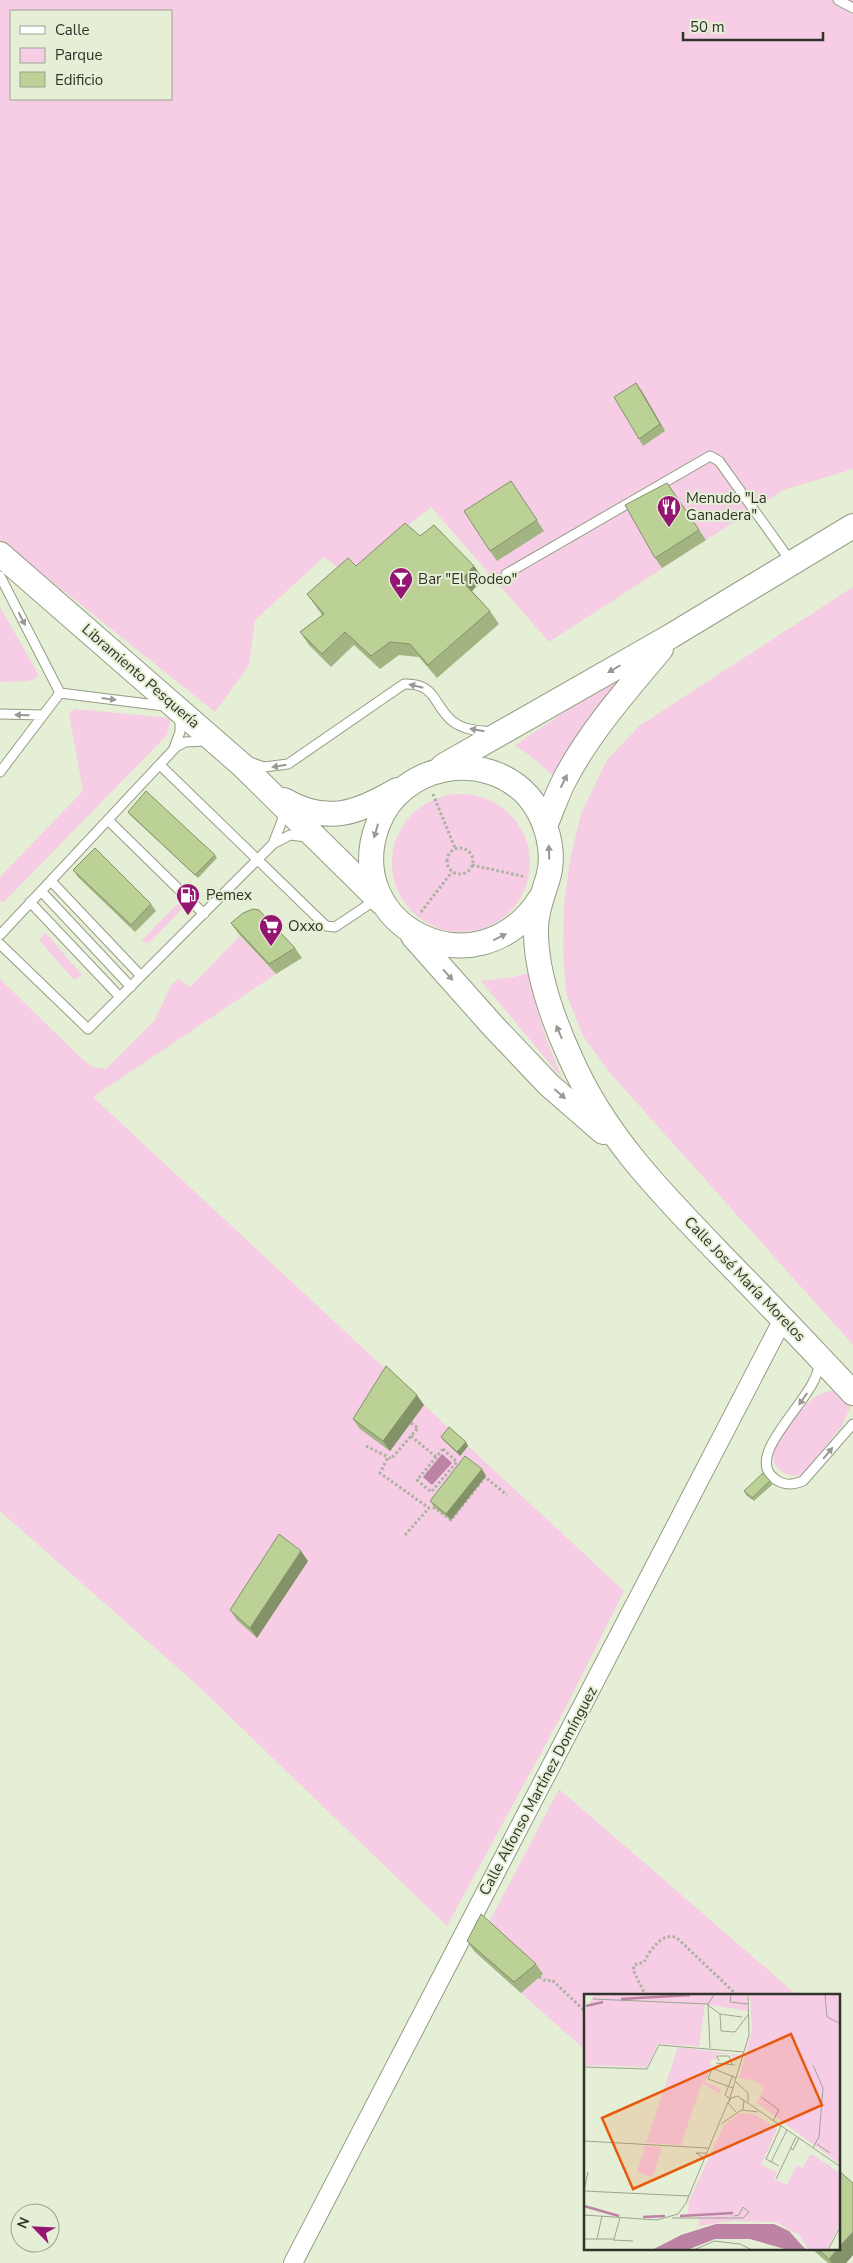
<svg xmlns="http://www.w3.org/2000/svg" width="853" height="2263" font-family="'Nunito Sans',sans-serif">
  <rect width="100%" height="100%" fill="#e5efd5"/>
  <path fill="#f6cde4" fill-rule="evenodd" d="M0 0H853V469L783 490 549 642 431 507 347 574 324 557 255 620 249 665 215 712 0 540ZM11 11H171V99H11Z
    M853 587V1345L611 1074 583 1036 566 993 563 949 564 904 570 860 581 814 607 760 639 726Z
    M0 607 36 670 38 675 36 678 28 681 0 682Z
    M623 673 554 777 537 761 515 745Z
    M75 709 171 718 167 735 3 903 0 900V877L83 791 69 714Z
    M392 863a69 69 0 1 1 138 0a69 69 0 1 1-138 0Z
    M180 904 182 906 181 910 149 943 141 941 176 905Z
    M46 933 82 975 74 980 39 940Z
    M240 936 276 974 93 1097 624 1591 568 1703 447 1926 196 1684 0 1511V979L82 1059 93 1067 106 1069 155 1020 171 985 178 979 190 987Z
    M528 973C535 1010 547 1043 562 1078L481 981 514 977Z
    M836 1390 851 1405 842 1426 802 1475C783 1480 765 1462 777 1444 793 1422 806 1392 836 1390Z
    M559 1789 797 1995 586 1996 585 2050 474 1951Z"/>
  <path fill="#bd83a5" d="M442 1454 452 1463 432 1485 423 1477Z"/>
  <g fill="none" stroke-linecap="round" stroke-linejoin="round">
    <g stroke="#949d85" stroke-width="11">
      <path id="lane" d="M838 0 853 8
        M506 574 710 456 719 461 792 563
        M0 576 60 693
        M60 693 164 706
        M0 714 43 715
        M174 748 180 732V715
        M250 762 264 767 288 764 404 684C436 683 433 704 451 720 461 729 479 732 492 731
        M160 765 326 926 335 927 377 899
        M0 772 60 693
        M108 820 204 914
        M273 844 282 821 283 811
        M51 881 141 976
        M41 891 131 987
        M30 902 120 997
        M0 935 176 747 185 742 207 741
        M0 944 88 1029 273 844 290 835 306 837
        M819 1362C821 1395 740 1454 775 1479 784 1486 793 1485 803 1481L853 1424"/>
    </g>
    <g stroke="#949d85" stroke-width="20">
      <path id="street" d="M293 2263 783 1319"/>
    </g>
    <g stroke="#949d85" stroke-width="26">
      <path id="secondary" d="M0 554 242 765 381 902
        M443 766 671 636 853 526
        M284 800C327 825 358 813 397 790
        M545 826C552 810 557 794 565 779 590 731 626 691 661 649
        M540 899C477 996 339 926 378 824 401 764 484 748 528 796 546 817 556 851 548 878 542 898 535 914 536 935 537 976 554 1022 571 1059 604 1135 662 1194 719 1253 764 1299 809 1346 853 1393
        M413 936 493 1026 549 1085 603 1132"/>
    </g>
    <path stroke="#aab29e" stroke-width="3" stroke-dasharray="2.5 2.5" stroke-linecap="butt" d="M433 794 455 848
      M447 861a13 13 0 1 1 26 0a13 13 0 1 1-26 0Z
      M472 865 526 877
      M421 912 452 872
      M411 1423 418 1428 391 1459 388 1457 380 1473 429 1508H435L451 1520 485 1477 507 1495
      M411 1436 436 1457
      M366 1446 388 1457
      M443 1449 457 1462 431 1492 417 1480Z
      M405 1535 429 1508
      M539 1977 546 1981 552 1980 586 2012
      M646 1996 633 1970 634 1965 644 1962C650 1950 663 1931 677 1938L738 1996"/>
    <use href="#lane" stroke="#fff" stroke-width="9"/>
    <use href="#street" stroke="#fff" stroke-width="18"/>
    <use href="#secondary" stroke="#fff" stroke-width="24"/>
  </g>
  <path fill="#a1b481" d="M641 390 665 431 643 446 639 439Z
    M511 481 544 531 497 561 490 551Z
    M667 483 706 540 662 568 655 558Z
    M420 536 474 566 483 579 472 591 490 611 499 624 437 678 419 657 399 655 380 669 354 645 331 667 309 645 300 632 322 615 307 594 356 566Z
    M128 812 215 855 217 858 198 878 130 815Z
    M73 870 151 904 156 911 135 932 78 877Z
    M231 923 295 948 302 958 276 974 238 933Z
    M424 1405 390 1451 360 1429 353 1419Z
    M441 1437 468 1446 460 1456 443 1440Z
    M486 1476 451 1520 435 1508 430 1501Z
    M770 1481 773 1484 754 1501 746 1495 744 1491Z
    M308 1561 257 1638 237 1620 230 1610Z
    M467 1941 536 1964 543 1974 521 1993 474 1951Z
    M812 2249H839L853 2255 846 2263H828Z"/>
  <path fill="#839269" d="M636 383 641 390 665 431 660 424Z
    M474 566 483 579 470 593 461 580Z
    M417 1395 424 1405 390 1451 383 1441Z
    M466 1442 468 1446 460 1456 457 1452Z
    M482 1469 486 1476 451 1520 446 1514Z
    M301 1551 308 1561 257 1638 250 1628Z
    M853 2232V2255L846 2263H832L829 2259 838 2249H839V2247Z"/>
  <path fill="#bbd196" stroke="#839269" d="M636 383 660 424 639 439 614 397Z
    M511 481 537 520 490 551 464 511Z
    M667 483 699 530 655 558 625 505Z
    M405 523 420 536 434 525 474 566 461 580 490 611 428 665 410 644 390 642 371 656 345 632 322 654 300 632 324 614 307 594 348 558 356 566Z
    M146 791 215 855 195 875 128 812Z
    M95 848 151 904 131 925 73 870Z
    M253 909 259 910 295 948 269 964 231 923 243 913Z
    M386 1366 417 1395 383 1441 353 1419Z
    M449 1427 466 1442 457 1452 441 1437Z
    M465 1456 482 1469 446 1514 430 1501Z
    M763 1473 770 1481 752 1498 744 1491Z
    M279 1534 301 1551 250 1628 230 1610Z
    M481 1914 536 1964 514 1982 467 1941Z
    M839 2171 853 2183V2232L839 2247Z
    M818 2249H838L829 2259Z"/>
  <defs><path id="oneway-solid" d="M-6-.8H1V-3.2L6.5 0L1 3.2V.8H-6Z" transform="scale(1.25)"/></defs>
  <g fill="#989994">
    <use href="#oneway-solid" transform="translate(22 619) rotate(63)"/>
    <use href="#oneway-solid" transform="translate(614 669) rotate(150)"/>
    <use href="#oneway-solid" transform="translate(416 686) rotate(-167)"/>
    <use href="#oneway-solid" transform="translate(109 699) rotate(7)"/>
    <use href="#oneway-solid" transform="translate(22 715) rotate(-178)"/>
    <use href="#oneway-solid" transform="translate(477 730) rotate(-170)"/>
    <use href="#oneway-solid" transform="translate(279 766) rotate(171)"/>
    <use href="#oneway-solid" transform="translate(564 781) rotate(-64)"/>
    <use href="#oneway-solid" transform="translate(376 831) rotate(106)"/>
    <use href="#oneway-solid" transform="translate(549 852) rotate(-92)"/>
    <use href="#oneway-solid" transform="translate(500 937) rotate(-26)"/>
    <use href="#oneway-solid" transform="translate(448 975) rotate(48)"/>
    <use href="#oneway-solid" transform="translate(559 1032) rotate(-113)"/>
    <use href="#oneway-solid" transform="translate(560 1094) rotate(41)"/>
    <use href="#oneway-solid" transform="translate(803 1399) rotate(125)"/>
    <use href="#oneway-solid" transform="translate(828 1453) rotate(-50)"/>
  </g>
  <defs>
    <g id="restaurant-pin" transform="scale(1.25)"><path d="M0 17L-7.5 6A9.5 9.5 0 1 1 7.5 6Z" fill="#951670" stroke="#e5efd5"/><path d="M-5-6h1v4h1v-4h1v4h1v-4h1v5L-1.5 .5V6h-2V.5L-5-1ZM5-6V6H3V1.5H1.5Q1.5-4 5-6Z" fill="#fff"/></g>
    <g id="bar-pin" transform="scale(1.25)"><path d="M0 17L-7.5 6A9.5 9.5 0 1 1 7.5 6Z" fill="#951670" stroke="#e5efd5"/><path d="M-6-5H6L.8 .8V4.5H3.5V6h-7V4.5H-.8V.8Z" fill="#fff"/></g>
    <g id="fuel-pin" transform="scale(1.25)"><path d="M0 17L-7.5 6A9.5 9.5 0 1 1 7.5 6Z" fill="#951670" stroke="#e5efd5"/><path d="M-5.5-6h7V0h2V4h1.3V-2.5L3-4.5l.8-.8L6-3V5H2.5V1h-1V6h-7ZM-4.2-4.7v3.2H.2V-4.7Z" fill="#fff"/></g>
    <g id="supermarket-pin" transform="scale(1.25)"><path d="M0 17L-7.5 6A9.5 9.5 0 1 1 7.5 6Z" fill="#951670" stroke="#e5efd5"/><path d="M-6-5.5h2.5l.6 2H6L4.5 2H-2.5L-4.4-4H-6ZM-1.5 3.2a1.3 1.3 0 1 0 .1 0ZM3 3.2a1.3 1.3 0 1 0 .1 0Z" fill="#fff"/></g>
  </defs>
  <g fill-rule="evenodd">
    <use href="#restaurant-pin" x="669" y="507"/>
    <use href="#bar-pin" x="401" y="579"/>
    <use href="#fuel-pin" x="188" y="895"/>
    <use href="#supermarket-pin" x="271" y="926"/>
  </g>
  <g text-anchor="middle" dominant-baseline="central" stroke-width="4" stroke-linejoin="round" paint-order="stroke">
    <g font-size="15" fill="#30332a" stroke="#e5efd5" text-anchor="start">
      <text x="686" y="498">Menudo "La<tspan x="686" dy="17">Ganadera"</tspan></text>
      <text x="418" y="579">Bar "El Rodeo"</text>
      <text x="206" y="895">Pemex</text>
      <text x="288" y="926">Oxxo</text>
    </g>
    <g font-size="15" fill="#30332a" stroke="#e5efd5">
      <text transform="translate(141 676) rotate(41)">Libramiento Pesquería</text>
      <text transform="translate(745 1279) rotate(46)">Calle José María Morelos</text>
      <text transform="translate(538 1791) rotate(-62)">Calle Alfonso Martínez Domínguez</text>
    </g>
  </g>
  <g transform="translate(584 1994)">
    <rect width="256" height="256" fill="#e5efd5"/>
    <path d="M10 1H163V17L121 10 115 52 74 50 63 73 0 71 2 16ZM166 1H256V170L173 109 180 95 172 87 155 84 168 36ZM94 53 157 61 151 68 147 60H132L133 66 128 64 126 70 130 72 126 73 121 88 137 95 135 99 118 89 97 151 62 149ZM156 119 170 120 193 135 177 171 193 178 190 185 203 191 213 171 219 174 225 161H229L256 179V229L243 256H225L215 241 192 228 146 227 115 232V223L104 221 105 207 140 131ZM61 152 78 153 69 183 53 178Z" fill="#f6cde4"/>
    <path d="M132 230H190L205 237 222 256H204L166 245H131L103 256H68L97 241Z" fill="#bd83a5"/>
    <path fill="none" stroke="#bd83a5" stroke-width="2.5" d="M37 5 106 1M2 12 19 8M0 212 35 222M96 222 149 219M59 223 81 222"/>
    <path fill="none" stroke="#9da491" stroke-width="1" d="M147 1 146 8 164 10M241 1 243 23 257 30M9 5 124 10M124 11 136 20 137 37 151 38 164 21M136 20 158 23M126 54 124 10 130 1M135 67 133 62H145L148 70M132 69 151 71M229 71 239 94 235 143 229 154M0 73 63 75 75 51 160 58M152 88 164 99V108M149 94 124 85 128 74 152 84M177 103 195 116 189 127M145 104 141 101 149 81M158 105 257 173M145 107 165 41 164 1M158 116 174 118M137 130 159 115 160 107 154 102 147 104 144 109 152 118M0 147 124 154M233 150 246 159M207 154 209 156 215 144M120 164 112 159H122M187 168 203 136M195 172 182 165 197 132M192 185 212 143M0 196 4 178M0 197 105 202M0 221 73 226 94 220 102 209 144 108M88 224H159L165 218 159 213 155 221 150 222M0 245H30L36 224M13 245 18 222M29 246 49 247M110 256 130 247 156 250 168 256M244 256 257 231"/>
    <path fill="#e8590c" fill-opacity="0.15" stroke="#e8590c" stroke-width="2.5" d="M207 40 238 111 49 195 18 124Z"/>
    <rect width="256" height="256" fill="none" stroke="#30332a" stroke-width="2.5"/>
  </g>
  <rect x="10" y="10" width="162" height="90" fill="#e5efd5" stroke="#9da491"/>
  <rect x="20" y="26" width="25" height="8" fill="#ffffff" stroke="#9da491"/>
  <text x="55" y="35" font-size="15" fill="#30332a">Calle</text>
  <rect x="20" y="48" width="25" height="15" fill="#f6cde4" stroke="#9da491"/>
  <text x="55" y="60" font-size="15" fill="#30332a">Parque</text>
  <rect x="20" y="72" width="25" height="15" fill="#bbd196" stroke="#9da491"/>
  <text x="55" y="85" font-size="15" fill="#30332a">Edificio</text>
  <g transform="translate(35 2228) rotate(294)"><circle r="24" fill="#e5efd5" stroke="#9da491"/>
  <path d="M0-4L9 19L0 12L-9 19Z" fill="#951670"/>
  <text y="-8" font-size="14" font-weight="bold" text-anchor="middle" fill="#30332a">N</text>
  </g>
  <path d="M683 32v8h140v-8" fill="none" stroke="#30332a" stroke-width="2.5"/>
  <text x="690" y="32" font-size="15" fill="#30332a" stroke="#e5efd5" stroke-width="4" paint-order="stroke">50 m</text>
</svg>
